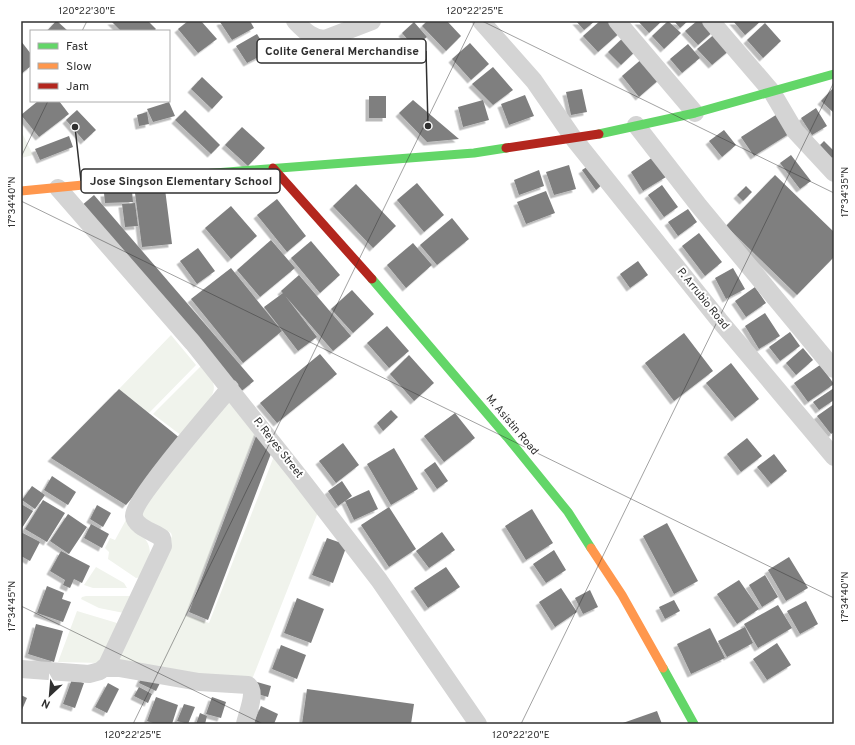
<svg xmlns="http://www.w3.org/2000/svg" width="855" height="745" font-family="Overpass,sans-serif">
  <defs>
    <filter id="shadow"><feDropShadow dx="-3.5" dy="3.5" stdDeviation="0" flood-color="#0004"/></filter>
  </defs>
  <rect width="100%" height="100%" fill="#fff"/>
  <path fill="#f0f3ec" d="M21 131 33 155 21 158Z
    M171 335 196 365 149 413 119 389Z
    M202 365C219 386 217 391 201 411 195 420 188 428 182 436L153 414Z
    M231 399 256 431 186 615 209 623 276 451 320 507 251 682 117 662 172 536 171 533 143 518 142 513 147 502Z
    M127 518C147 543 159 543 141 577L136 578 108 559 109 552 105 548 110 538 115 540Z
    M96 567 124 583 127 588H93L84 585Z
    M86 596H131L124 613 99 608 81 599 82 597Z
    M77 611 117 623V632L100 663 58 662Z"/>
  <path fill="#7f7f7f" filter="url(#shadow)" d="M56 21H57L68 31H47Z
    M111 21H148L156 29 154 31H121Z
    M188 21H201L217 39 198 53 178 29Z
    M222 21H250L254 28 232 40 220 22Z
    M427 21H447L461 36 446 51 422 26Z
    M576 21H595L584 30Z
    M600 21H615L623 30 598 52 583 36Z
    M638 21H662L649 33Z
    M668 21 681 33 664 49 652 36Z
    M674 21H688L680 28Z
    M697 21H708L716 29 698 45 685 31Z
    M733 21H761L745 35Z
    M414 22 427 37 414 47 402 33Z
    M765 23 781 41 763 58 747 40Z
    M717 32 731 49 712 65 697 49Z
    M257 34 268 52 247 63 236 46Z
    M626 35 639 48 621 65 608 52Z
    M21 41 31 54V66L21 74Z
    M470 43 489 64 471 80 452 59Z
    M688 44 700 58 682 73 670 59Z
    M643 58 661 78 639 97 622 76Z
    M493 67 513 90 493 105 472 84Z
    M202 77 223 97 212 109 191 89Z
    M834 87V113L821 101Z
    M582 89 587 112 571 115 566 92Z
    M525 95 534 116 509 125 501 104Z
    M369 96H386V118H369Z
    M413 100 459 139 427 142 399 113Z
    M483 100 489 120 463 127 458 107Z
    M38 101H59L69 114 39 137 21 115Z
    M169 102 175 116 153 122 147 109Z
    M816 108 827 126 812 135 801 118Z
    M77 110 96 130 84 141 66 120Z
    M185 110 220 145 211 154 175 120Z
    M147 112 149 124 139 126 137 115Z
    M779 113 792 132 754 156 741 137Z
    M242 127 265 148 248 166 225 145Z
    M724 130 736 145 722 157 709 141Z
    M69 136 73 147 40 160 35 149Z
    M824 141 834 151V156L829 161 817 148Z
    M791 155 811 181 800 189 780 163Z
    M653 157 666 177 643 191 631 172Z
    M569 165 576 189 554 195 546 172Z
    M590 165 603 184 596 190 582 170Z
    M539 170 544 186 519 195 514 180Z
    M775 175 834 232V257L797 295 726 226Z
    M417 183 444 215 424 232 397 200Z
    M356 184 396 226 373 248 333 206Z
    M662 185 678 207 664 217 648 195Z
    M746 186 752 192 743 201 737 195Z
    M165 189 172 244 142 247 135 193Z
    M132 191 133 202 105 203 104 193Z
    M546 191 555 213 526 224 517 202Z
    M94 195 254 381 239 393 80 207Z
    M277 199 306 236 287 252 257 215Z
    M135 203 138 226 125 227 122 204Z
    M231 206 257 236 231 259 205 228Z
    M688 209 697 222 678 236 668 222Z
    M452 218 469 239 437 265 420 245Z
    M699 233 722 262 705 276 682 246Z
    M271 240 295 268 260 297 237 270Z
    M311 241 340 275 320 293 291 258Z
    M413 243 432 265 406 288 387 265Z
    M198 248 215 271 197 284 180 261Z
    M638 261 648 275 630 288 620 274Z
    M231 268 282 331 243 363 191 299Z
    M733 268 745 289 726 299 715 278Z
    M299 275 351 336 333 351 281 291Z
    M755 287 766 303 746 317 735 301Z
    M352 290 374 314 353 333 331 309Z
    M283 293 317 337 298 351 264 307Z
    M765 313 780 336 759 349 745 326Z
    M387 326 409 351 389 368 367 343Z
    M790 332 800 346 780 361 769 347Z
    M684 333 713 371 674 401 645 363Z
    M803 348 813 360 796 375 786 363Z
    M320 354 337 374 277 423 260 403Z
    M409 355 434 383 414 401 390 374Z
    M731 363 759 399 735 418 706 383Z
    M820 365 834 384 808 402 794 383Z
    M834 388V400L819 410 813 402Z
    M119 389 181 439 126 505 51 458Z
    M834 404V432L831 434 817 416Z
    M391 410 398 417 383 431 377 423Z
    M455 413 475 438 444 462 424 436Z
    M258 431 272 451 208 620 189 612Z
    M747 438 762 456 741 472 727 454Z
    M343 443 359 465 336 483 319 461Z
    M394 448 418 489 391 505 367 464Z
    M774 454 787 471 771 484 757 467Z
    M435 462 448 481 437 489 424 470Z
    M52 476 76 492 68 505 44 490Z
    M342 481 352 496 338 506 328 491Z
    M32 486 45 495 35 509 22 500Z
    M369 490 378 509 354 520 345 501Z
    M43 500 65 513 47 542 25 529Z
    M21 504 33 511 22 528 21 527Z
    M97 505 111 513 103 527 90 519Z
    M389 507 416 549 389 567 361 525Z
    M532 509 553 543 526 560 505 526Z
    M68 514 87 527 69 554 50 541Z
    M667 523 698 581 674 594 643 536Z
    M91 524 109 534 102 548 84 538Z
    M21 532 40 542 30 561 21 556Z
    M442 532 455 550 429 568 416 551Z
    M327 538 347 545 333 583 312 575Z
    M554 550 566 570 546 583 533 564Z
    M61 551 90 566 82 583 74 579 70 588 63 585 65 580 50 571Z
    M789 557 808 588 786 601 768 570Z
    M446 567 460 587 428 608 414 588Z
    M765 575 778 597 762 607 749 585Z
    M739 580 759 609 737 624 717 594Z
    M47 586 64 593 62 599 71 602 63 622 37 613Z
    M561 588 577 612 555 627 539 602Z
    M590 590 598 607 583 614 575 598Z
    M297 598 324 609 311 643 284 633Z
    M674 600 680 611 665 619 659 607Z
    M806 601 818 624 800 634 787 611Z
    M778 605 792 628 758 648 744 624Z
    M36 624 63 631 54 662 28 654Z
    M745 627 753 643 727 657 718 641Z
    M710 628 725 658 691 674 677 644Z
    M777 643 791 665 767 680 753 659Z
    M281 645 306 655 297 679 272 669Z
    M143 674 160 683 156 691 139 683Z
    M72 679 84 683 75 708 63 704Z
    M257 682 271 686 268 697 254 693Z
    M108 683 119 689 107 713 95 707Z
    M139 687 152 694 148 703 134 696Z
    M307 689 414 704 411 724H302Z
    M21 695 27 698 21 712Z
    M156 697 178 705 172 724H156L147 721Z
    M212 697 226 702 221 718 206 714Z
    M184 704 195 707 188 724 177 721Z
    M261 706 278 714 274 724H253Z
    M657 711 662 724H620Z
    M200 713 207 716 205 724H196Z"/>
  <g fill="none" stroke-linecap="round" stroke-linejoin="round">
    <path stroke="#d4d4d4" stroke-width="18" d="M295 21C304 30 312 39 325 39L372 21
      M481 21 534 81 574 139 719 320 834 457
      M617 21 695 113
      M711 21 772 92 795 131 834 173
      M636 125 699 206 834 369
      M58 188 193 343 298 475 379 580 478 724
      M105 668H119L199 682 248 685C257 692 247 714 245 724
      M21 669 89 674 100 671 107 665 163 546 162 538C154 532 135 527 134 516 132 501 216 405 230 388"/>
    <path stroke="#63d668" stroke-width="9" d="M599 134 695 113 834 74
      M176 176 474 153 506 148
      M372 279 507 437 568 512 591 548
      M663 668 694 724"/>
    <path stroke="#ff974d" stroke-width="9" d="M21 191 176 176
      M591 548 622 595 663 668"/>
    <path stroke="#b3261e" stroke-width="9" d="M506 148 599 134
      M273 168 372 279"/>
  </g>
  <path fill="none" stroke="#303030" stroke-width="1" stroke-opacity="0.45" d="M482 21 834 193M82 31 87 21M21 157 48 101M21 201 834 598M21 606 263 724M133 724 475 21M521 724 834 82"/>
  <g text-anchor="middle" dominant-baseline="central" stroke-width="4" stroke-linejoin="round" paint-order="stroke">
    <g font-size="11" fill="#303030" stroke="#fff">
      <text transform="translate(703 299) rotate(51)">P. Arrubio Road</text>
      <text transform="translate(512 425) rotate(50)">M. Asistin Road</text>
      <text transform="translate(278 448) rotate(52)">P. Reyes Street</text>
    </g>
  </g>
  <path fill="none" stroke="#303030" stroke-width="1.5" d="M428 126L426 51M75 127L81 181"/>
  <g fill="#303030" stroke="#fff" stroke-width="1.5">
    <circle cx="428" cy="126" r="4"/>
    <circle cx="75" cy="127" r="4"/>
  </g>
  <g fill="#fff" stroke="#303030" stroke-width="1.5">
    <rect x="257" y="39" width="169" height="24" rx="4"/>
    <rect x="81" y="169" width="199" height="24" rx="4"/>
  </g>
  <g font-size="12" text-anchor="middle" font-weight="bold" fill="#303030">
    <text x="342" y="55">Colite General Merchandise</text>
    <text x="181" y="185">Jose Singson Elementary School</text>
  </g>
  <rect width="855" height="745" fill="none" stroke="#ffffff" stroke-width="44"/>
  <rect x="30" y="30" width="140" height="72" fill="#ffffff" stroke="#acacac"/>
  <rect x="38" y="43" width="20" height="6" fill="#63d668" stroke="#acacac"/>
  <text x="66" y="50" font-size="12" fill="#303030">Fast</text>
  <rect x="38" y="63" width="20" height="6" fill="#ff974d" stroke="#acacac"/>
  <text x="66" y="70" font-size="12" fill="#303030">Slow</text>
  <rect x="38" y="83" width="20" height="6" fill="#b3261e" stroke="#acacac"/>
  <text x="66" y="90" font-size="12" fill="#303030">Jam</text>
  <g transform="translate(50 695) rotate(206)" stroke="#ffffff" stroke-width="3" paint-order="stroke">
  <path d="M0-3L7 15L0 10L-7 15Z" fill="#303030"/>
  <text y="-6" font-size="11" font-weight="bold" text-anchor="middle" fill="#303030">N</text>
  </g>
  <rect x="22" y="22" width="811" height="701" fill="none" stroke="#303030" stroke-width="1.5"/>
  <g font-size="10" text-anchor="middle" fill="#303030">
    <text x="87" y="14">120°22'30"E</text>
    <text x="475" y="14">120°22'25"E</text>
    <text transform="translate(844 192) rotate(-90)" y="4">17°34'35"N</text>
    <text transform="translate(11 202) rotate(-90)" y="4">17°34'40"N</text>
    <text transform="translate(844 597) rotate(-90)" y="4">17°34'40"N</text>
    <text transform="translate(11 606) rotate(-90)" y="4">17°34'45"N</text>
    <text x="133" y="738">120°22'25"E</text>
    <text x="521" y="738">120°22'20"E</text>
  </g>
</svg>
